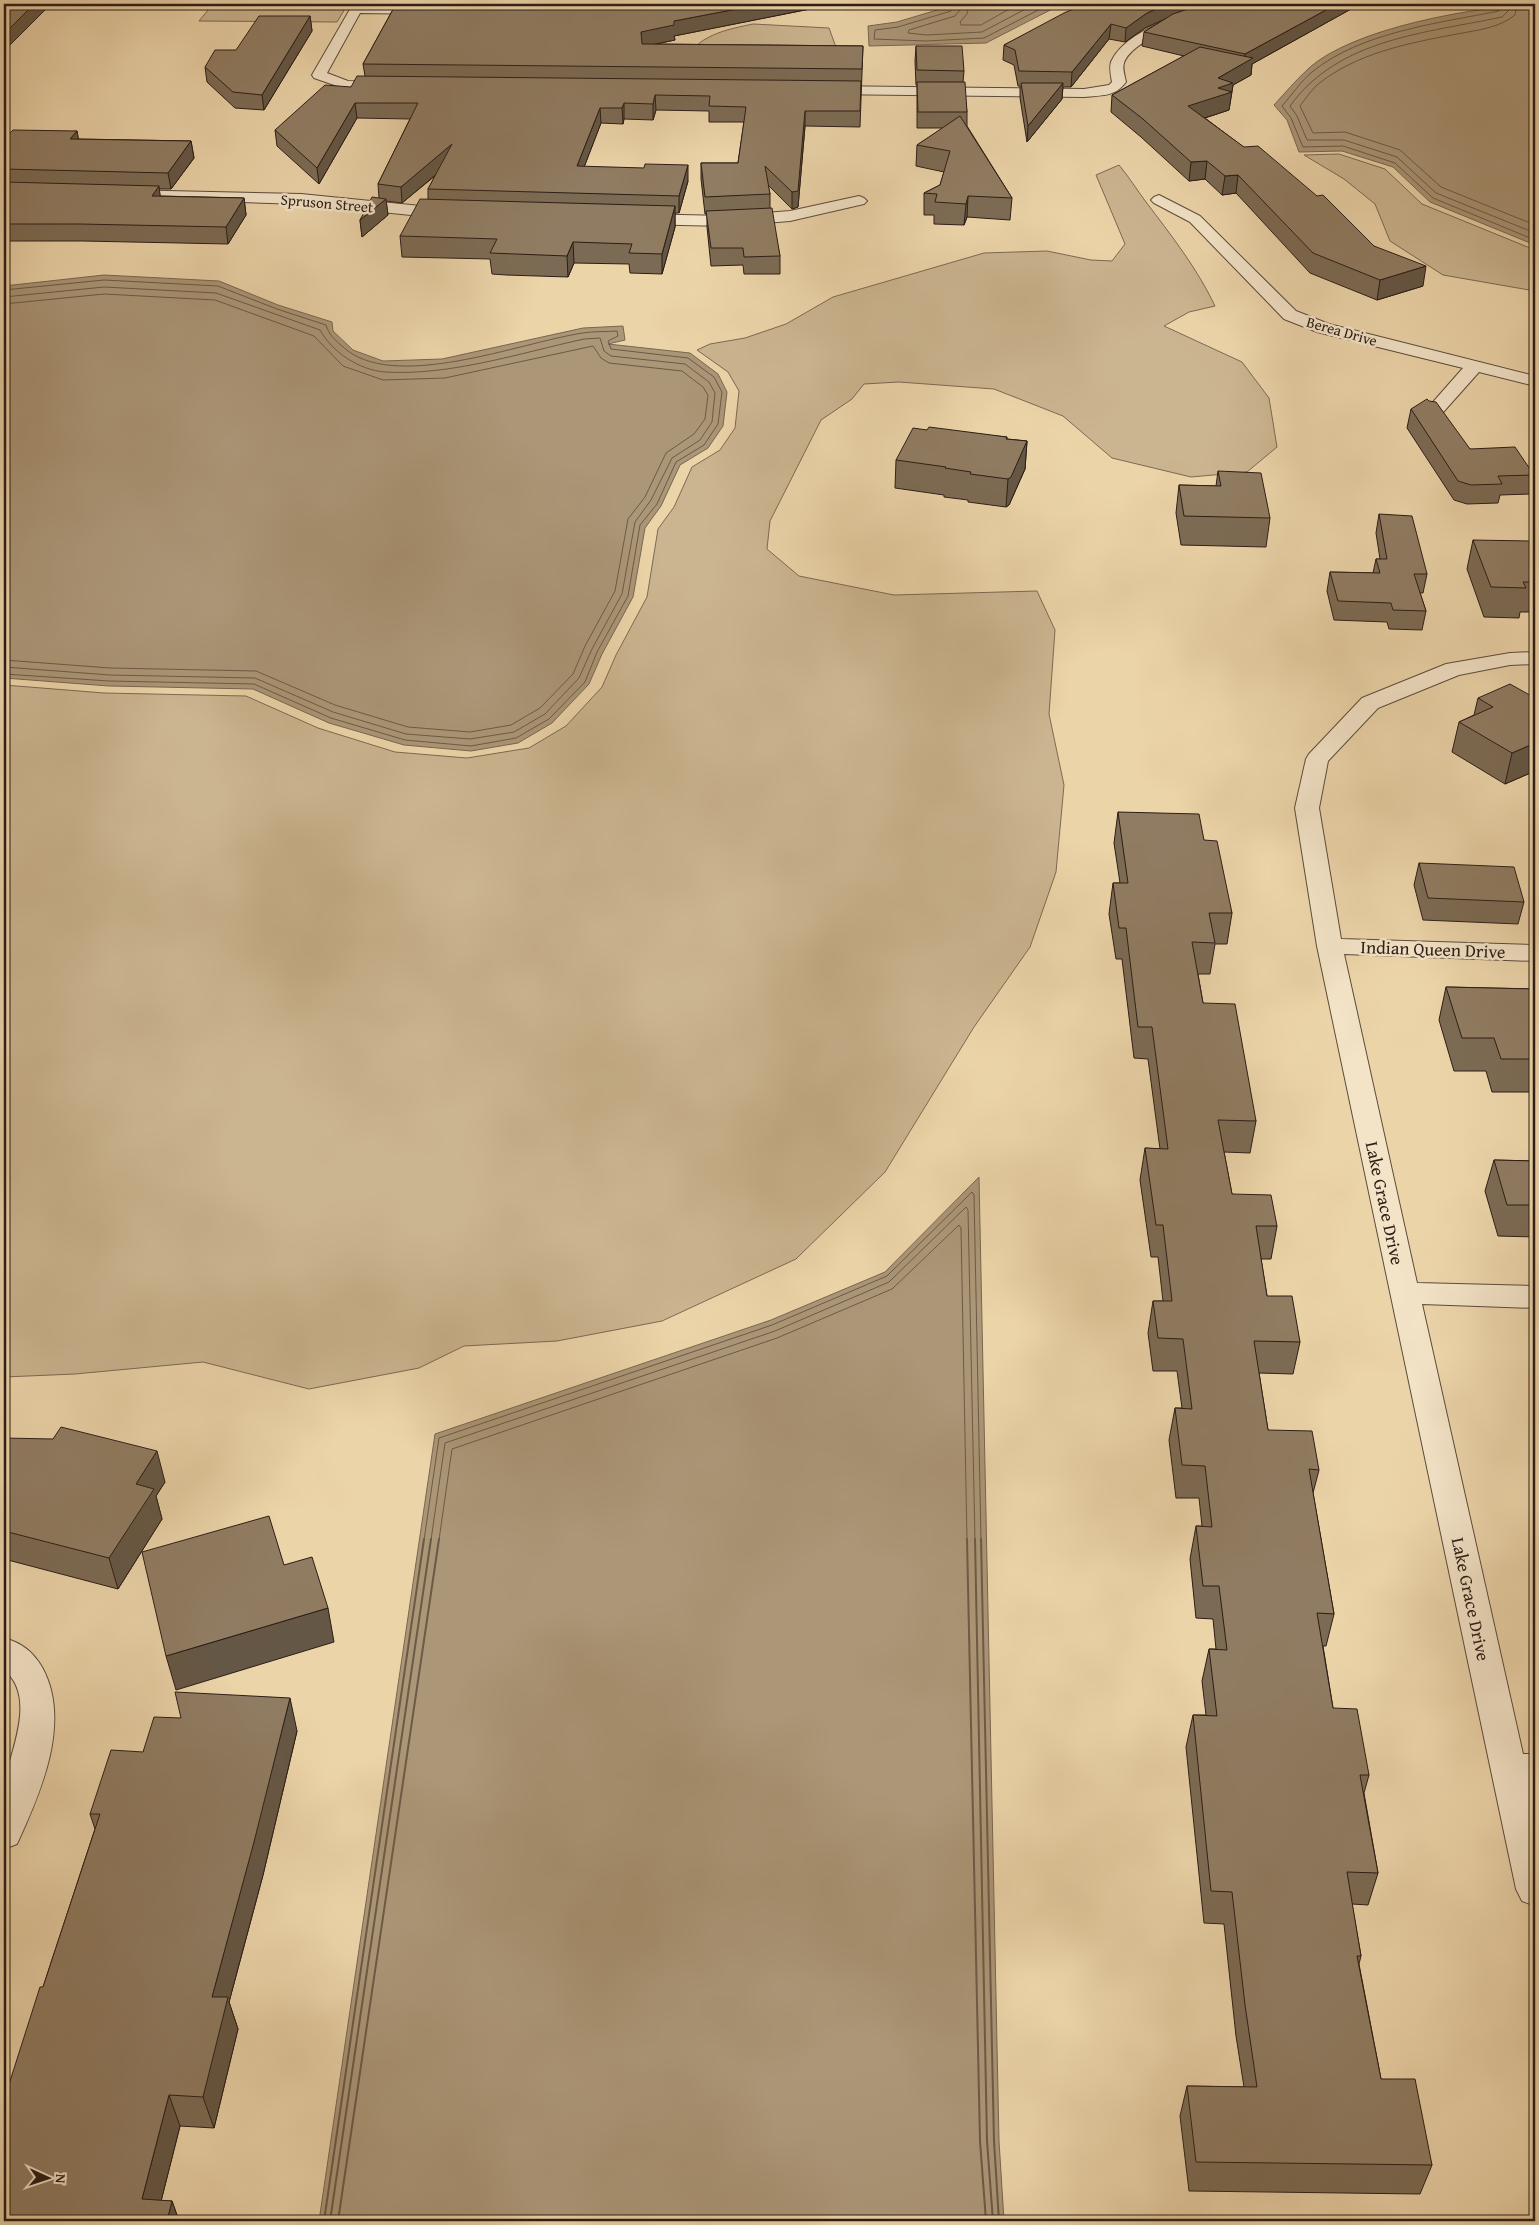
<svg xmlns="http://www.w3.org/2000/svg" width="1539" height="2225" font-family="'Gentium Book Plus',serif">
  <rect width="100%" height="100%" fill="#ecd4a9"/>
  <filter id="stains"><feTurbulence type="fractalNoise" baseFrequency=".004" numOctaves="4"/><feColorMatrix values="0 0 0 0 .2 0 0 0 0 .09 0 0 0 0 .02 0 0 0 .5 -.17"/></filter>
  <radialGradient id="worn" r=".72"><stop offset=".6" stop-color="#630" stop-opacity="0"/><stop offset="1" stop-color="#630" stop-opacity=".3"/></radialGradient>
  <path fill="#cbb590" stroke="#7c6953" d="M213 4H348L337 22 199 21Z
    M753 24 829 28 837 50 697 45C712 32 734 28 753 24Z
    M1339 154 1385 169 1422 204 1535 250V291L1443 275 1390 241 1375 204 1344 179 1304 155Z
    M1119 165C1129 177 1137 190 1146 202 1171 235 1197 268 1215 306L1189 312 1164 326 1242 362 1269 398 1277 447 1247 472 1191 477 1112 458 1063 416 994 389 899 382 864 384 852 399 821 420 770 521 767 549 799 576 894 595 1037 591 1055 630 1049 714 1064 785 1056 872 1030 947 974 1027 885 1172 796 1259 662 1321 557 1341 464 1346 419 1368 309 1389 203 1362 75 1374 4 1377V685L104 693 246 696 318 728 395 752 467 758 529 748 566 726 602 687 616 655 647 597 658 529 674 507 692 467 720 450 735 428 739 391 728 372 697 350 710 344 745 338 786 324 833 297 984 253 1047 251 1091 260 1112 261 1125 244 1096 175Z"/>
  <path fill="#ab9677" stroke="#786650" d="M957 4H1062L986 43 869 46 868 26 897 22Z
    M1535 4V245L1430 202 1393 167 1342 151 1299 152 1287 120 1274 105C1285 93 1296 80 1308 69 1352 28 1475 7 1535 4Z
    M104 275 219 281 278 305 332 322 333 331 353 350 383 361 442 359 583 328 623 326 625 340 608 344 690 353 718 374 727 392 723 426 708 448 680 465 661 506 645 528 633 597 602 654 589 684 552 723 518 743 471 751 404 745 329 723 253 689 109 686 4 678V472L6 462 4 459V286Z
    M979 1177 999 2141 1004 2221H319L435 1434 771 1320 885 1272Z"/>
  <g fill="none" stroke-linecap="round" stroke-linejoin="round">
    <path stroke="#6c5a46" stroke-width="1" d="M955 4 951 11 898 27 875 30 874 39 926 41 984 38 1050 4
      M961 4 960 10 955 16 909 30 908 33 926 35 982 32 1035 4
      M969 4 967 14 960 22 961 25H981L1018 4
      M1504 4 1499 11C1439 23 1361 32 1312 72 1301 81 1292 95 1282 106L1291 118 1303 147 1343 146 1395 163 1433 198 1535 240
      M1510 4 1508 11 1502 17C1427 33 1339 38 1290 106L1297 116 1307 140H1344L1397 157 1436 193 1535 233
      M1517 4 1515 15C1499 28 1478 30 1457 34 1409 43 1356 53 1317 85 1311 91 1305 99 1300 106L1313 133 1345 132 1400 150 1441 187 1535 225
      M4 290 104 280 218 286 277 309 326 325C329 335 334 339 342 346 392 394 521 342 583 333 594 331 606 332 617 331L618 336 608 341 611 349 688 358 714 377 722 392 718 424 704 445 676 462 657 504 640 525 628 596 597 652 585 682 549 719 516 738 471 746 405 740 331 718 254 684 109 681 4 674
      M4 297 104 287 216 293 320 330C332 352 359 370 385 372 450 376 520 353 584 339L600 338 604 351 611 356 685 364 709 382 715 393 712 422 700 440 672 458 651 500 635 522 622 594 592 649 579 678 545 714 514 732 470 739 406 734 333 712 255 678 110 675 4 667
      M4 304 104 294 215 300 314 336 343 366 383 380 445 378 593 346 601 358 609 363 682 371 703 387 708 395 705 419 694 434 666 453 645 497 628 519 615 591 585 646 573 674 540 708 511 725 470 732 408 727 335 705 256 671 110 668 4 660
      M424 1540 439 1438 772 1325 887 1276 972 1192 974 1195 981 1540
      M431 1540 445 1443 775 1331 889 1282 966 1207 968 1210 975 1540
      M439 1540 452 1449 777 1338 892 1289 959 1225 961 1228 967 1540"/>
    <path stroke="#6c5a46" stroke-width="2" d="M967 1539 980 2141 986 2221
      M975 1539 987 2141 993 2221
      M981 1539 994 2141 999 2221
      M324 2221 424 1539
      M330 2221 431 1539
      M338 2221 439 1539"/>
    <g stroke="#5c4b3b" stroke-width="2">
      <path id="minor" d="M353 4 430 6 436 10 430 14 360 13 327 73 348 81 388 82 395 86 393 89H346L314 78 312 75Z
        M1212 4H1229L1227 7C1203 16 1133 37 1124 63 1122 69 1125 76 1126 82 1115 97 1102 95 1084 97L823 94 816 90 823 86 1084 89 1109 85 1112 82C1111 76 1109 68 1111 62 1125 30 1182 15 1212 4Z
        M123 190 301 194 451 209 456 211 459 214 456 217 451 219 301 204 118 198 115 195 118 192Z
        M1159 195 1200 216 1296 311 1329 324 1535 376V386L1479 372 1438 418 1432 419 1426 418 1423 414 1426 410 1463 368 1317 332 1284 319 1190 222 1154 203 1151 200 1154 197Z
        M859 196 864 198 867 201 864 204 790 221 725 226 637 224 632 222 629 219 632 216 637 214 725 216 790 211Z
        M1535 652V664L1510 665 1459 675 1378 708 1328 761 1319 808 1341 939 1535 945V961L1344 954 1417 1283 1535 1286V1308L1422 1304 1523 1754H1535V1786H1531L1535 1806V1906L1522 1901 1516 1889 1317 946 1295 808 1306 759 1309 754 1362 698 1446 664 1510 653Z
        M4 1638C22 1643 32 1651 42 1667 72 1721 41 1792 17 1844L4 1849C3 1833 1 1798 4 1783 11 1751 37 1696 4 1670Z"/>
    </g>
    <use href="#minor" fill="#f3e3c7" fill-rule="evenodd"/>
  </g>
  <path fill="#7c6b54" stroke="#2c1d16" d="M396 4H835L674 36 675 40 656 44 863 46 860 127 805 126 798 207 792 209 768 185 770 194V208L780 256V274H744L743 265 711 266 707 227V214H705L701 179V163H738L744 122H709V111L656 110 653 120 624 119 623 124 601 123 584 167 688 181 679 213H675V227L662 274 630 273 629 264 574 263 568 277 506 275 492 274 490 259 402 257 400 236 428 199V189L435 176 402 203 386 201 388 215 362 237 360 220 379 198 378 184 410 119 357 118 319 184 277 146 275 130 351 87 365 76 363 64Z
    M1085 4H1360L1252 64 1251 75 1233 85 1229 110 1205 118 1374 246 1423 286 1377 300 1310 273 1236 193 1222 195 1205 179 1189 181 1141 137 1111 112 1112 95 1184 56 1142 46 1144 32 1167 18 1145 28 1125 42 1109 39 1071 87H1063L1062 99 1027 142 1020 98V86H1018L1014 65 1003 60 1004 45Z
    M310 16 312 31 264 110 235 108 207 82 205 67Z
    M916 46 964 71 963 82 967 112V126L1012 198 1010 220 967 217 964 225 934 224V215H924V193L940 185 944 172 916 166 917 145 943 128H917V85H916L915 61Z
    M77 131 78 139 191 141 194 158 171 189H159L160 196 244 198 246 215 228 244 83 241H4V138Z
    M1411 409 1470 449 1534 475 1530 494 1500 495 1498 503 1467 504 1454 500 1407 428Z
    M927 430 1007 437V439L1027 441 1025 469 1009 505 1006 507 968 502V500L944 497V495L895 488 896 460Z
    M1218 471 1270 518 1266 547 1181 545 1176 513 1179 485 1216 486Z
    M1379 514 1427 574 1423 593H1420L1426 611 1422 630 1389 629 1387 622 1334 620 1327 591 1330 572 1373 573 1376 559H1380L1376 533Z
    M1473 540 1535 555V612H1520L1519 618 1484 617 1467 569Z
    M1478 698H1535V771L1505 784 1452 752 1459 722 1474 715Z
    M1118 812 1204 840 1232 913 1227 944H1215L1210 974H1198L1203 1003 1256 1121 1250 1153 1224 1152 1232 1194 1277 1226 1271 1259H1261L1267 1296 1300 1342 1293 1374 1259 1373 1268 1430 1319 1470 1313 1493 1334 1614 1326 1646H1323L1333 1708 1369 1775 1364 1793 1378 1873 1368 1905 1352 1904 1361 1956 1359 1964 1381 2079 1432 2165 1420 2194 1189 2191 1180 2116 1187 2086 1244 2087 1236 2036 1224 1924 1204 1923 1186 1747 1193 1715H1206L1202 1681 1209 1649H1216L1213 1619 1196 1618 1190 1559 1196 1526H1202L1199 1498H1176L1169 1440 1175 1408H1182L1177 1371H1153L1148 1333 1153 1301H1163L1158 1257H1151L1140 1180 1145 1148 1160 1149 1148 1059 1134 1058 1122 959H1116L1109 914 1113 883H1120L1114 843Z
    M1419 863 1524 902 1518 924 1423 920 1414 885Z
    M1446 987 1535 989V1092H1492L1486 1071H1454L1439 1020Z
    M1494 1160 1535 1161V1237L1498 1236 1485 1191Z
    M4 1438 165 1482 156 1496 162 1519 118 1589 4 1559Z
    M297 1731 263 1875 229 2002 238 2029 214 2128 180 2126 161 2201H172L179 2221H4L43 1987 95 1829 90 1814 143 1752Z"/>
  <path fill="#655745" stroke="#2c1d16" d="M34 4H51L4 51V34Z
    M763 4H835L674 36 675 40 641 47V32L674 21Z
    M1168 4H1212L1181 12 1145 28 1125 42 1126 28 1147 13Z
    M1337 4H1360L1252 64 1251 75 1233 85 1229 110 1186 124 1188 106 1218 78 1244 63 1245 54Z
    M310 16 312 31 264 110 262 95Z
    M1111 24 1109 39 1071 87 1072 72Z
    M1063 83 1062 99 1027 142 1028 126Z
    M655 95 656 110 653 120V104Z
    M355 103 357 118 319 184 317 168Z
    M624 103V119L623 124 622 108Z
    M600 108 601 123 578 183 577 166Z
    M805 111V126L798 207 792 209V192Z
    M77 131 80 147 70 139Z
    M191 141 194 158 171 189 168 173Z
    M452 144 453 160 402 203 401 187Z
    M1207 161 1205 179 1189 181 1191 162Z
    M688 165V181L679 213V196Z
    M1238 175 1236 193 1222 195 1225 176Z
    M159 186 161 203 152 196Z
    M968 196 967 217 964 225 966 204Z
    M244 198 246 215 228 244 226 227Z
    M386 199 388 215 362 237 360 220Z
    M675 206V227L662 274V254Z
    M573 242 574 263 568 277 567 256Z
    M1426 266 1423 286 1377 300 1380 280Z
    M1027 441 1025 469 1009 505 1006 507 1008 479Z
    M1535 743V771L1505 784 1512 753Z
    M157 1451 165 1482 156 1496 162 1519 118 1589 109 1558 136 1484Z
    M328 1608 334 1642 176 1690 166 1656Z
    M290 1698 297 1731 263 1875 229 2002 238 2029 214 2128 203 2097 212 1997Z
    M169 2095 180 2126 156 2221 142 2199Z
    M172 2201 179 2221H167Z"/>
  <path fill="#907c62" stroke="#2c1d16" d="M4 4H34L4 34Z
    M396 4H763L674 21V25L641 32 642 44 863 46 862 69 363 64Z
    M1085 4H1168L1147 13 1126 28 1111 24 1072 72 1019 71 1015 50 1004 45 1064 13Z
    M1203 4H1337L1245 54 1144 32 1173 14Z
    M259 16H310L262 95 233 92 205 67 215 50H236Z
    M916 46H962L964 71 917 70Z
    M1200 47 1253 58 1218 78 1233 83 1218 88 1232 92 1188 106 1244 147 1258 146 1317 196 1323 195 1374 246 1426 266 1380 280 1313 253 1238 175 1225 176 1207 161 1191 162 1143 119 1112 95Z
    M357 76 861 81 860 111H805L798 191 792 192 765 166 770 194 705 197 701 163H738L746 107 709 106 710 96 655 95 653 104 624 103 622 108H600L577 166 644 168 645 164 688 165 679 196 428 189 452 144 401 187 378 184 418 103H355L317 168 275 130 325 85 351 87Z
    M917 82H965L967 112H918Z
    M1021 83H1063L1028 126Z
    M960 116 1012 198 968 196 966 204 935 202 937 194 924 193 940 185 950 151 917 145Z
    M13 130 77 131 70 139 191 141 168 173 4 169V138H5Z
    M4 182 159 186 152 196 244 198 226 227 80 224H4Z
    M372 197 386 199 360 220Z
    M420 199 675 206 662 254 629 253 632 244 573 242 567 256 490 253 497 239 400 236Z
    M772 208 780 256 744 257 743 248H711L706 211Z
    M1427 399 1429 401 1436 402 1470 449 1515 447 1534 475 1498 476 1502 484 1471 485 1458 481 1411 409Z
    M929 427 1007 437 1006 439 1027 441 1011 477 1008 479 970 474 971 472 945 468 946 467 896 460 913 428 927 430Z
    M1218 471 1261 473 1270 518 1184 516 1179 485 1221 486Z
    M1379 514 1412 516 1427 574H1414L1426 611 1393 610 1391 603 1338 601 1330 572 1380 573 1376 559H1387Z
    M1473 540 1530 541 1535 555V582H1523L1526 588 1491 587Z
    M1510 684 1535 698V743L1512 753 1459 722 1493 707 1478 698Z
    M1118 812 1199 814 1204 840 1217 841 1232 913H1209L1215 943 1192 942 1203 1003 1235 1004 1256 1121 1218 1120 1232 1194 1271 1195 1277 1226H1256L1267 1296H1292L1300 1342 1254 1341 1268 1430 1312 1431 1319 1470 1309 1469 1334 1614 1317 1613 1333 1708 1357 1709 1369 1775H1360L1378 1873 1347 1872 1361 1956H1357L1381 2079H1415L1432 2165 1196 2162 1187 2086 1257 2087 1245 2005 1232 1892 1211 1891 1193 1715 1217 1716 1209 1649 1227 1650 1219 1586H1203L1196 1526 1212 1527 1205 1466 1182 1465 1175 1408 1192 1409 1183 1339 1158 1338 1153 1301H1172L1163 1225H1156L1145 1148 1168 1149 1152 1027H1138L1126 928H1119L1113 883H1128Z
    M1419 863 1514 867 1524 902 1428 898Z
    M1446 987 1535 989V1059H1501L1494 1038H1462Z
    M1494 1160 1535 1161V1205H1507Z
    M61 1427 157 1451 136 1484 154 1489 109 1558 4 1531V1438L53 1439Z
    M269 1516 284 1565 312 1557 328 1608 166 1656 142 1552Z
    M175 1692 290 1698 254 1842 212 1997H228L203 2097 169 2095 142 2199 172 2201 167 2221H4V2100L40 1987H43L100 1814H90L111 1750 143 1752 154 1717 181 1718Z"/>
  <g text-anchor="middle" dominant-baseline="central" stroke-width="5" stroke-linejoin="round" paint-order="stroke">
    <g font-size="15" fill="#2c1d16" stroke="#f3e3c7">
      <text transform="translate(327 203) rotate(5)">Spruson Street</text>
      <text transform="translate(1342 331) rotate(16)">Berea Drive</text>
    </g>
    <g font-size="18" fill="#2c1d16" stroke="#f3e3c7">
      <text transform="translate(1433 949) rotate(2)">Indian Queen Drive</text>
      <text transform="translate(1385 1203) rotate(78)">Lake Grace Drive</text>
      <text transform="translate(1471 1599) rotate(78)">Lake Grace Drive</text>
    </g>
  </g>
  <rect width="1539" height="2225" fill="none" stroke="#ecd4a9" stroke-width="20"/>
  <rect x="5" y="5" width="1529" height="2215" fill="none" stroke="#2c1d16" stroke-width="2.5"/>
  <rect x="10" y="10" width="1519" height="2205" fill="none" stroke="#2c1d16"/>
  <g transform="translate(48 2178) rotate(93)" stroke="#f3e3c7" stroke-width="4" paint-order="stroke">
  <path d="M0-4L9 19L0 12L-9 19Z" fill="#2c1d16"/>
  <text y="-8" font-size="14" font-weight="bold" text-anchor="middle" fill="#2c1d16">N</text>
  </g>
  <rect width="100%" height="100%" filter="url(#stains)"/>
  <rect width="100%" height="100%" fill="url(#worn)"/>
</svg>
